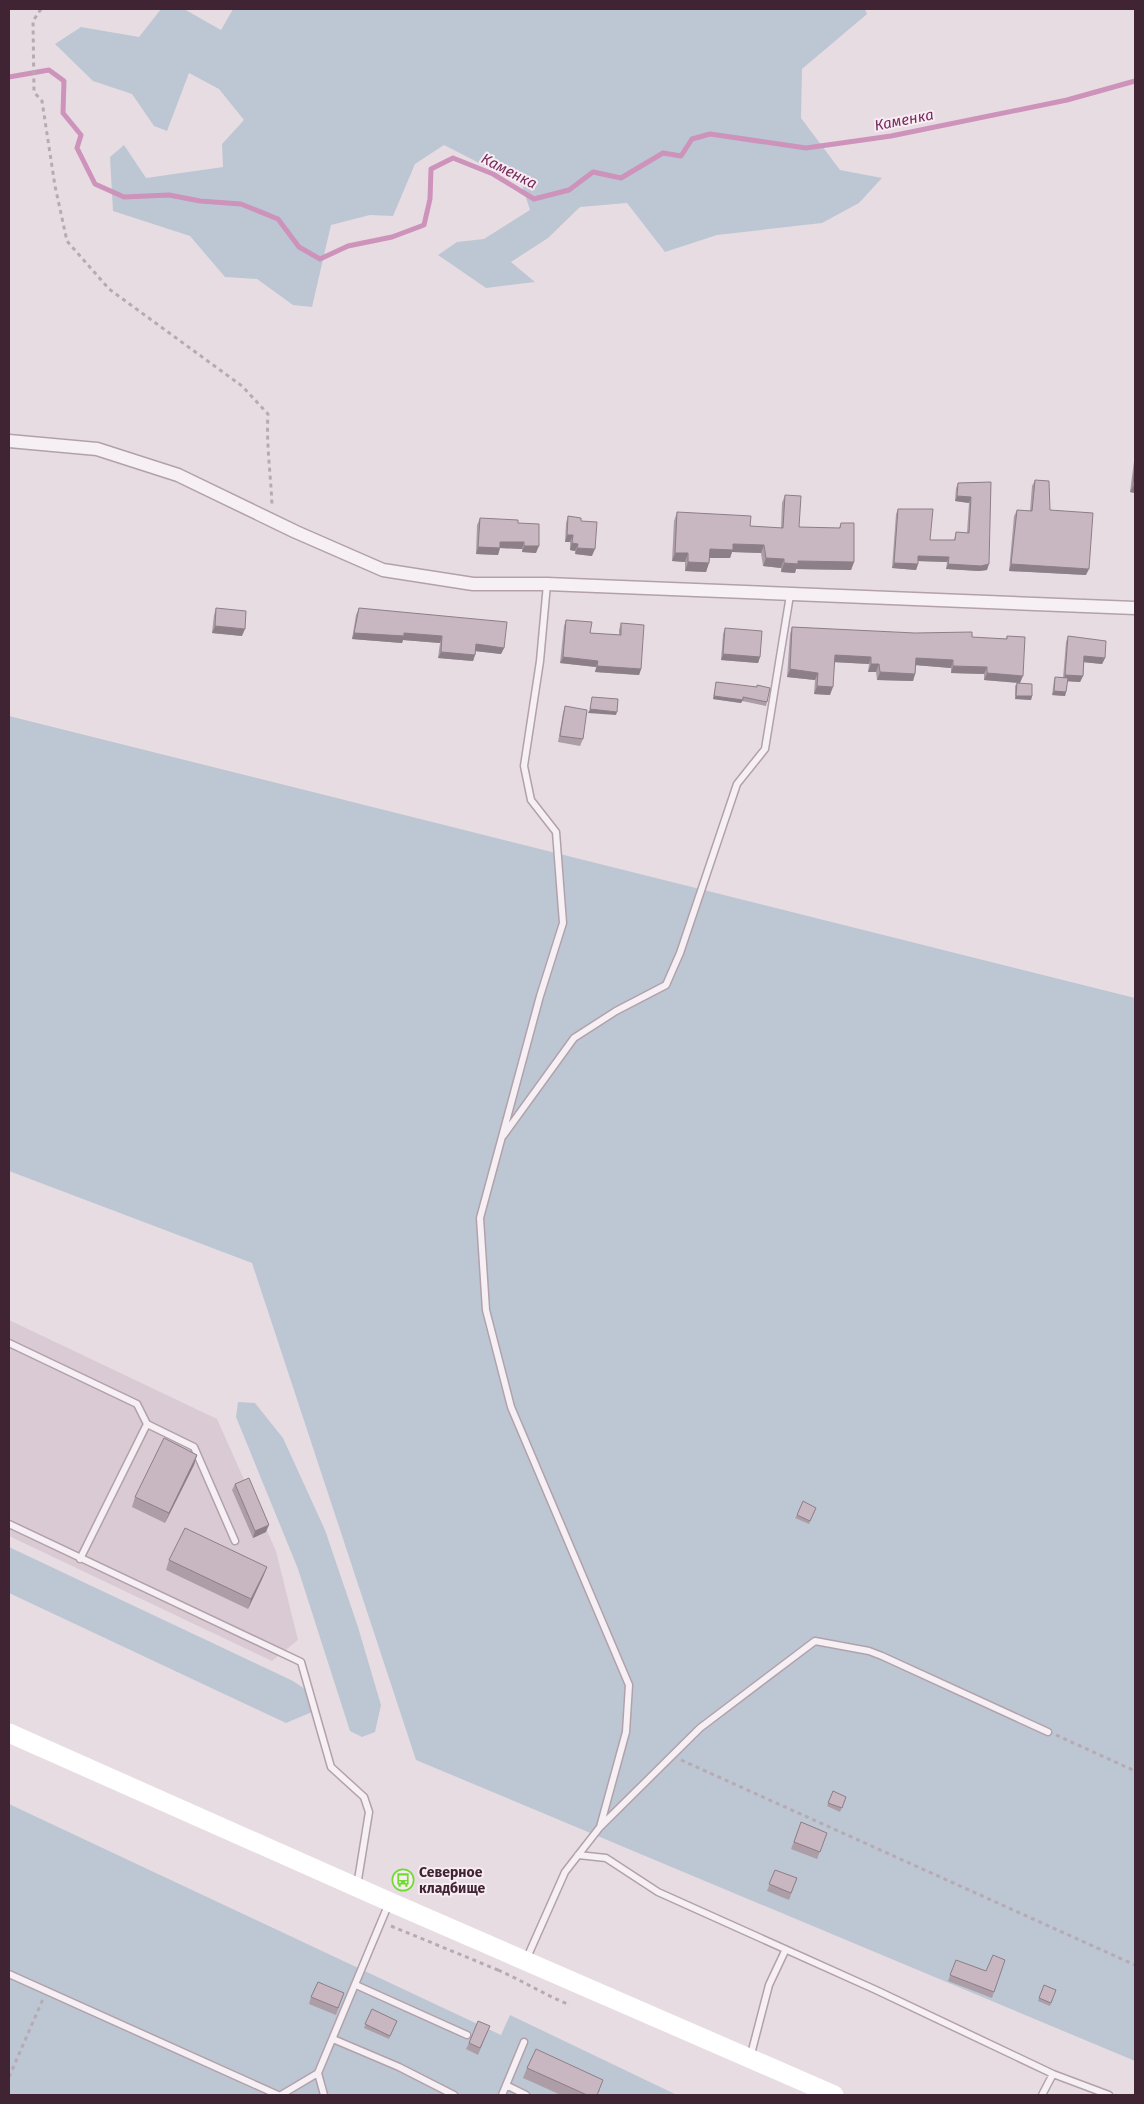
<svg xmlns="http://www.w3.org/2000/svg" width="1144" height="2104" font-family="'Fira Sans',sans-serif">
  <rect width="100%" height="100%" fill="#e8dce3"/>
  <path fill="#dacad3" d="M9 1320 217 1419 276 1551 298 1640 272 1661 9 1536Z"/>
  <path fill="#bcc7d3" d="M161 9H184L221 30 233 9H865L867 14 802 69 801 118 840 170 882 178 859 203 822 223 717 235 665 252 627 203 580 207 548 238 511 262 535 282 486 288 438 255 457 242 484 239 530 210 522 185 444 145 415 164 393 216 370 215 331 225 312 307 293 305 257 279 225 277 190 236 113 211 110 157 124 145 146 178 223 167 222 144 244 120 219 89 189 73 167 131 154 126 132 94 93 81 55 44 81 27 139 37Z
    M9 716 1135 998V2061L416 1760 252 1263 9 1171Z
    M238 1402 255 1403 283 1438 325 1530 358 1627 381 1705 375 1732 362 1737 350 1731 298 1569 236 1417Z
    M9 1547 293 1681 314 1695 312 1712 286 1723 9 1593Z
    M9 1804 501 2035 510 2015 677 2095H9Z"/>
  <g fill="none" stroke-linecap="round" stroke-linejoin="round">
    <path stroke="#cd93bb" stroke-width="5" d="M9 77 49 70 64 81 63 113 81 135 77 148 95 184 124 197 169 195 200 201 241 204 278 219 299 247 320 259 348 246 392 237 424 225 430 199 431 169 453 158 493 174 534 199 569 190 593 172 621 178 663 153 681 156 692 139 710 134 806 148 891 136 1067 100 1135 81"/>
    <g stroke="#b2a1ab" stroke-width="9">
      <path id="service" d="M547 584 540 661 524 766 531 800 556 832 563 923 540 996 480 1218 486 1310 511 1407 629 1685 626 1732 600 1827
        M503 1136 574 1038 616 1011 666 985 680 953 737 784 765 749 790 595
        M9 1343 137 1404 147 1424 80 1559
        M147 1424 194 1447 235 1541
        M9 1524 301 1662 331 1767 364 1797 369 1812 357 1886
        M578 1855 606 1858 658 1892 876 1990 1053 2074 1109 2095
        M526 1960 565 1872 600 1827 700 1728 815 1641 869 1651 882 1656 1048 1732
        M9 1974 278 2095
        M356 1985 467 2035
        M333 2039 399 2067 454 2095
        M750 2058 769 1985 785 1951
        M318 2073 324 2095
        M506 2085 526 2095
        M281 2095 318 2073 389 1903
        M502 2095 524 2042
        M1042 2095 1053 2074"/>
    </g>
    <g stroke="#b2a1ab" stroke-width="15">
      <path id="minor" d="M9 441 97 449 178 475 296 532 383 570 473 584H547L1135 608"/>
    </g>
    <path stroke="#b8aab2" stroke-width="3" stroke-dasharray="4 4" stroke-linecap="butt" d="M41 9 33 21 34 92 42 101 55 186 67 241 109 289 242 386 268 414C266 445 271 475 272 506
      M1056 1735 1135 1771
      M681 1760 1135 1965
      M391 1926 498 1970 499 1967
      M498 1970C523 1981 545 1995 570 2005
      M9 2077 43 1999"/>
    <use href="#service" stroke="#f6eff3" stroke-width="6"/>
    <use href="#minor" stroke="#f6eff3" stroke-width="12"/>
    <path stroke="#fff" stroke-width="19" d="M9 1733 390 1902 834 2095"/>
  </g>
  <path fill="#ac9da6" d="M1135 457V493L1130 492 1134 461Z
    M1035 480 1050 510 1086 575 1009 571 1014 516 1017 510 1030 511 1032 486Z
    M991 482 987 570 979 571 946 569 947 562 918 561V564L916 570 892 568 896 514 898 509 930 540H954L956 532 967 533 969 503 955 501 956 488 958 483Z
    M785 495 799 527 839 528 841 523 854 562 851 570 796 569 795 573 781 572V568L763 566 761 553 732 552 730 558H710L706 572 685 571V562L672 561 674 521 677 512 750 526 781 528 782 503Z
    M568 516 581 521 592 556 575 554V551L570 550V542H565L566 523Z
    M480 518 518 523 536 553 522 552V549L500 548 498 555 476 554 477 525Z
    M216 608 242 636 212 633 214 615Z
    M359 608 504 648 501 654 476 651 473 661 438 658 440 643 403 640 402 643 352 639 356 615Z
    M566 620 590 633 619 635V630L621 623 641 669 639 675 595 672 596 667 560 663 564 626Z
    M792 627 1006 639 1007 636 1020 683 1032 696 1031 700 1015 699V686L1017 683 984 680V674L951 673V668L916 665 915 674 913 681 877 680 876 672H868L869 664 834 662 830 695 814 694 815 680 787 677 790 634Z
    M725 628 760 657 758 663 721 660 723 634Z
    M1068 636 1105 658 1102 664 1084 662 1083 676 1080 682 1067 681 1066 692 1065 696 1052 695 1054 680 1055 677 1063 678 1066 642Z
    M716 682 767 702 766 706 742 701 741 703 713 699Z
    M565 706 583 739 580 746 558 742 563 713Z
    M197 1455 194 1465 165 1523 132 1507 135 1497Z
    M235 1484 266 1532 253 1538 232 1490Z
    M815 1511 809 1524 795 1518 797 1515Z
    M169 1560 267 1567 263 1577 248 1609 166 1570Z
    M833 1791 846 1797 840 1812 827 1806Z
    M801 1822 827 1833 817 1859 791 1849Z
    M775 1870 797 1878 789 1900 767 1891Z
    M956 1960 986 1971 1005 1960 992 1998 948 1981Z
    M1044 1985 1056 1990 1050 2006 1038 2001Z
    M344 1993 336 2015 309 2004 311 1997Z
    M372 2009 397 2021 389 2039 364 2028Z
    M490 2026 478 2055 466 2049 469 2043Z
    M527 2068 600 2090 597 2095H561L523 2078Z"/>
  <path fill="#8c7f87" d="M1133 486H1135V493L1130 492Z
    M957 496 971 497 969 503 955 501Z
    M567 535H573L570 542H565Z
    M500 542H524L522 549 500 548 498 555 476 554 478 547Z
    M572 543 578 544 575 551 570 550Z
    M733 544 764 545 761 553 732 552 730 558H707L710 549Z
    M524 546H539L536 553 522 552Z
    M577 548 595 549 592 556 575 554Z
    M675 553H688L685 562 672 561Z
    M918 556 949 557 947 562 916 561Z
    M766 558 784 559 781 568 763 566Z
    M798 561 854 562 851 570 796 569 795 573 781 572 784 563Z
    M688 562 709 563 706 572 685 571Z
    M894 563 918 564 916 570 892 568Z
    M948 564H989L987 570 979 571 946 569Z
    M1011 564 1089 569 1086 575 1009 571Z
    M215 626 245 629 242 636 212 633Z
    M354 633H404L442 636 440 643 403 640 402 643 352 639Z
    M476 644 504 648 501 654 474 651Z
    M441 652 475 655 473 661 438 658Z
    M723 654 760 657 758 663 721 660Z
    M835 655 871 657 869 664 832 662Z
    M1084 656 1105 658 1102 664 1082 662Z
    M563 657 598 661 596 667 560 663Z
    M916 658 953 660 951 668 914 665Z
    M871 664H879L876 672H868Z
    M597 666 641 669 639 675 595 672Z
    M953 666 987 667 984 674 951 673Z
    M790 669 818 673 815 680 787 677Z
    M880 672 915 674 913 681 877 680Z
    M987 673 1023 676 1020 683 984 680Z
    M1065 675 1083 676 1080 682 1063 681Z
    M817 686 833 687 830 695 814 694Z
    M1054 691 1066 692 1065 696 1052 695Z
    M714 696 743 700 741 703 713 699Z
    M1016 696H1032L1031 700 1015 699Z
    M590 709 617 712 616 715 588 713Z
    M197 1455 194 1465 165 1523 169 1513Z
    M269 1525 266 1532 253 1538 255 1531Z
    M267 1567 263 1577 248 1609 251 1599Z"/>
  <path fill="#c8b6c1" stroke="#8c7f87" d="M1135 463V486H1133Z
    M1035 480 1049 481 1050 510 1093 513 1089 569 1011 564 1017 510 1032 511Z
    M991 482 989 564 981 566 948 564 949 557 918 556V564L894 563 898 509H933L930 540H955L956 532 969 533 971 497 957 496 958 483Z
    M785 495 801 496 799 527 840 528 841 523H854V562L798 561V564L784 563V559L766 558 764 545 733 544V550L710 549 709 563 688 562V553H675L677 512 751 516 750 526 783 528Z
    M568 516 581 518V521L597 522 595 549 577 548 578 544 572 543 573 535H567Z
    M480 518 518 520V523L539 524V546H524V542H500V548L478 547Z
    M216 608 246 611 245 629 215 626Z
    M359 608 507 622 504 648 476 644 475 655 441 652 442 636 404 633V636L354 633Z
    M566 620 592 622 590 633 621 635V623L644 625 641 669 597 666 598 661 563 657Z
    M792 627 915 633 972 632V637L1007 639V636L1025 637 1023 676 987 673V667L953 666V660L916 658 915 674 880 672 879 664H871V657L835 655 833 687 817 686 818 673 790 669Z
    M725 628 762 631 760 657 723 654Z
    M1068 636 1106 641 1105 658 1084 656 1083 676 1065 675Z
    M1055 677 1068 678 1066 692 1054 691Z
    M716 682 757 687V685L770 688 767 702 743 697V700L714 696Z
    M1017 683 1032 684V696H1016Z
    M592 697 618 699 617 712 590 709Z
    M565 706 587 710 583 739 560 736Z
    M164 1438 197 1455 169 1513 135 1497Z
    M249 1478 269 1525 255 1531 235 1484Z
    M803 1501 816 1508 810 1521 797 1515Z
    M185 1528 267 1567 251 1599 169 1560Z
    M833 1791 846 1797 842 1808 828 1803Z
    M801 1822 827 1833 820 1852 794 1842Z
    M775 1870 797 1878 791 1893 769 1884Z
    M993 1955 1005 1960 994 1992 950 1975 956 1960 986 1971Z
    M318 1982 344 1993 338 2008 311 1997Z
    M1044 1985 1056 1990 1051 2003 1039 1998Z
    M372 2009 397 2021 390 2036 365 2024Z
    M478 2021 490 2026 480 2048 469 2043Z
    M536 2049 603 2080 597 2095H587L527 2068Z"/>
  <defs>
    <g id="bus-ring" transform="scale(1.125)"><circle r="9.5" fill="#f6ecf2" stroke="#70dc32" stroke-width="1.5"/><path d="M-5-6H5V4H4V6H2V4H-2V6H-4V4H-5ZM-3.5-4V0h7V-4ZM-3.5 1.2v1.5H-2V1.2ZM2 1.2v1.5H3.5V1.2Z" fill="#70dc32"/></g>
  </defs>
  <g fill-rule="evenodd">
    <use href="#bus-ring" x="403" y="1880"/>
  </g>
  <g text-anchor="middle" dominant-baseline="central" stroke-width="4" stroke-linejoin="round" paint-order="stroke">
    <g font-size="14" font-weight="bold" fill="#402434" stroke="#f6ecf2" text-anchor="start">
      <text x="419" y="1872">Северное<tspan x="419" dy="16">кладбище</tspan></text>
    </g>
    <g font-size="15" font-style="italic" fill="#782a5d" stroke="#f6ecf2">
      <text transform="translate(904 120) rotate(-11)">Каменка</text>
      <text transform="translate(509 171) rotate(27)">Каменка</text>
    </g>
  </g>
  <rect width="1144" height="2104" fill="none" stroke="#402434" stroke-width="20"/>
</svg>
